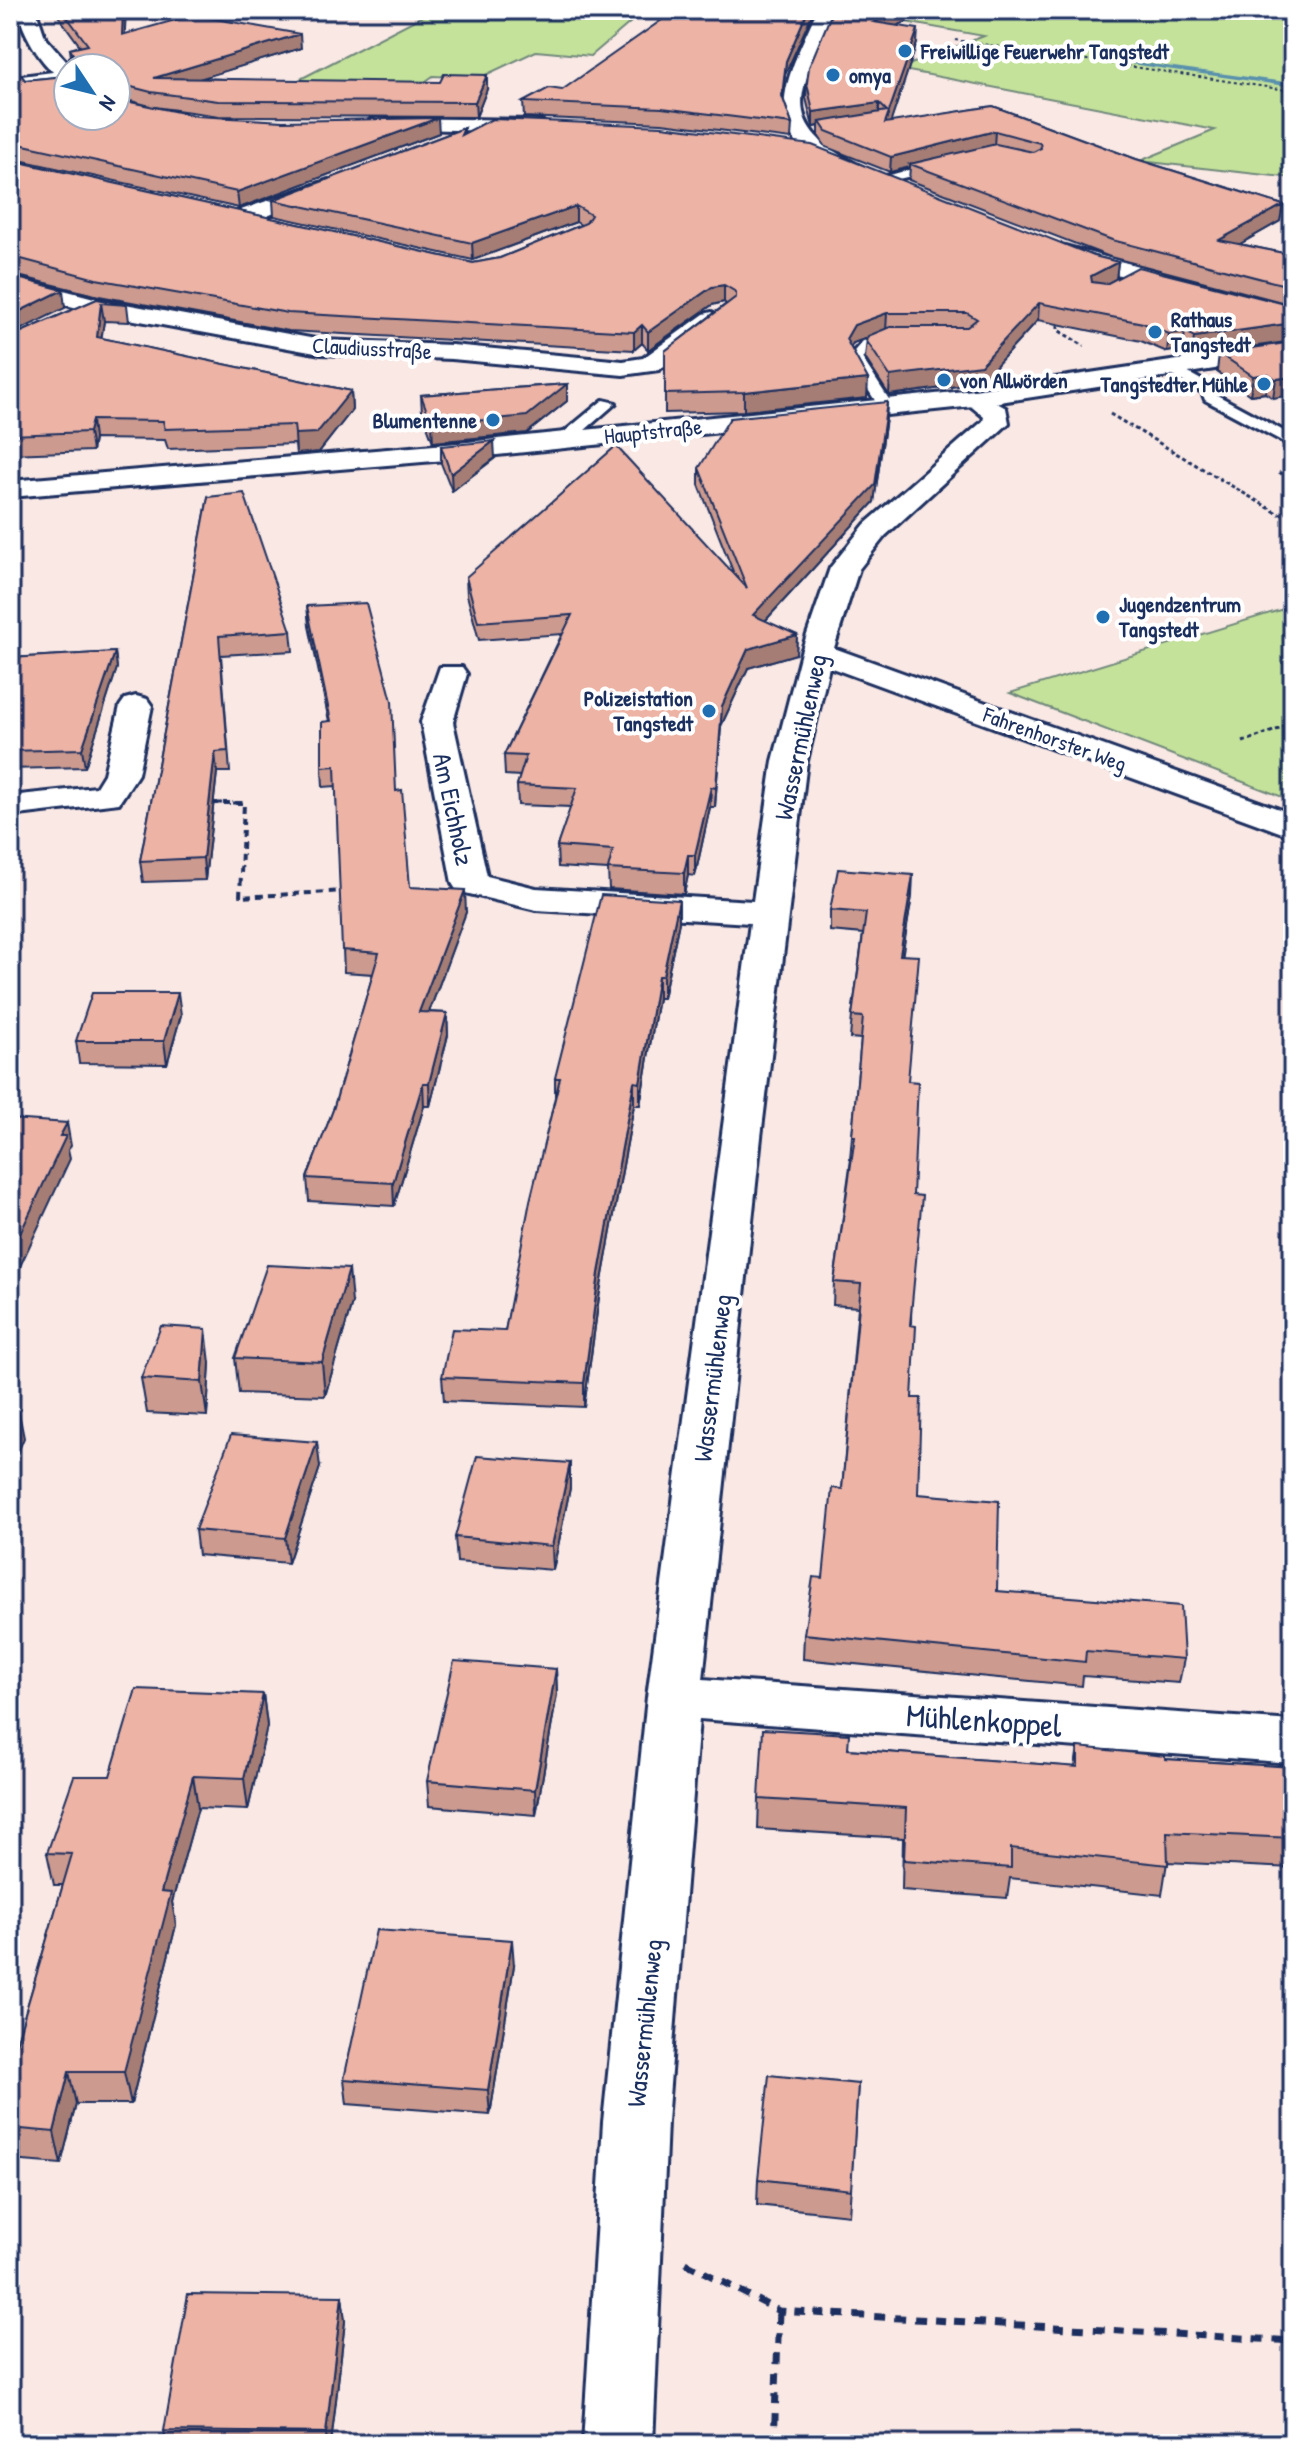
<svg xmlns="http://www.w3.org/2000/svg" width="1303" height="2454" font-family="'Patrick Hand',sans-serif">
  <rect width="100%" height="100%" fill="#fae8e4"/>
  <filter id="ink" filterUnits="userSpaceOnUse"><feTurbulence type="fractalNoise" baseFrequency=".0125" numOctaves="2"/><feDisplacementMap in="SourceGraphic" scale="16" xChannelSelector="R" yChannelSelector="G"/><feConvolveMatrix kernelMatrix="1 2 1 2 8 2 1 2 1" color-interpolation-filters="sRGB"/></filter>
  <g filter="url(#ink)">
    <path fill="#c4e29a" stroke="#70887c" stroke-width="2" d="M434 10H645L591 56 536 51 479 78 433 76 419 86H287Z
      M964 10H1293V178L1140 161 1215 130 898 69 984 36 905 22Z
      M1293 606V801L1010 693Z"/>
    <g fill="none" stroke-linecap="round" stroke-linejoin="round">
      <path fill="#5990ad" fill-rule="evenodd" d="M1122 60 1293 83V87L1124 63Z"/>
      <g stroke="#1b2f5e" stroke-width="6">
        <path id="service" d="M68 70 66 76 26 80 30 85 68 82V88L27 92 14 77Z
          M944 160 948 161V167L878 184 872 180Z
          M894 334 908 338 873 347 862 358 894 407 886 412 881 410 848 358 863 341Z
          M1164 365H1174L1214 387 1217 395 1293 436V447L1205 400 1202 392 1164 371Z
          M603 400 616 403 569 444H557V438Z"/>
      </g>
      <g stroke="#1b2f5e" stroke-width="6">
        <path id="minor" d="M18 10H36L45 37 72 68H68V81C46 75 21 31 18 10Z
          M817 10H835C801 92 771 123 866 169L869 173 866 177C852 181 839 171 826 165 753 129 794 64 817 10Z
          M377 118 540 120 550 126 540 132 370 128 367 124 370 120Z
          M328 180 335 182 338 186 335 190 254 221H238L235 216 238 211Z
          M1061 245 1293 308V322L1053 257 1050 252Z
          M10 276 98 299 321 340 452 345 623 361 643 358 704 314 712 312 724 319 659 370 623 375 452 359 321 354 96 313 10 290Z
          M974 390 1006 408 1009 423 885 536 859 569 834 648 1293 814V837L829 667 807 761 761 1137 703 1679 1293 1721V1763L699 1719 667 2122 653 2444H583L603 2122 647 1697 750 923 536 910 457 891 452 883 421 722 440 667H462L467 674 453 722 487 876 536 888 753 901 773 761 801 652 830 568 865 524 983 421 984 417 961 398Z
          M136 696 147 699 152 706 138 774 119 803 10 816V796L96 787 104 774 120 706 125 699Z"/>
      </g>
      <g stroke="#1b2f5e" stroke-width="6">
        <path id="tertiary" d="M1293 343V357L974 406 458 459 10 497V481L458 443 974 390Z"/>
      </g>
      <path stroke="#1b2f5e" stroke-width="2" stroke-dasharray="3 3" stroke-linecap="butt" d="M1213 10 1293 20
        M955 40 1293 91"/>
      <path stroke="#1b2f5e" stroke-width="3" stroke-dasharray="4 3" stroke-linecap="butt" d="M1058 318V330L1084 346
        M1110 414 1279 514 1293 512
        M1279 472 1293 481
        M1243 742 1293 724
        M211 803H244"/>
      <path stroke="#1b2f5e" stroke-width="4" stroke-dasharray="7 5" stroke-linecap="butt" d="M211 803H244L240 897 346 891"/>
      <path stroke="#1b2f5e" stroke-width="7" stroke-dasharray="11 9" stroke-linecap="butt" d="M686 2263 779 2311 1293 2341
        M774 2444 779 2311"/>
      <use href="#service" fill="#fff" fill-rule="evenodd"/>
      <use href="#minor" fill="#fff" fill-rule="evenodd"/>
      <use href="#tertiary" fill="#fff" fill-rule="evenodd"/>
    </g>
    <path fill="#cc9a8e" stroke="#1b2f5e" stroke-width="2" fill-rule="evenodd" d="M54 10H126L124 34 301 48 201 78 487 89 476 117 219 116 155 107 197 116 439 133 239 208 10 158V62L25 80 66 76 71 56 70 49 80 46ZM116 68V97L150 106 68 116Z
      M898 26 917 43 890 123 993 106 1136 159 1283 205 1280 221 1240 244 1293 255V305L1110 257 909 180 910 167 890 172 826 147 819 137V126L813 127 806 98 807 83Z
      M785 75 783 98 792 124 791 139 662 123 524 117 523 102 562 90Z
      M464 128V134L1094 256 1118 262 1116 279 1293 306 1192 355 1183 349 1167 352 1141 341 1038 320 980 383 889 395 865 358 867 338 853 343 851 347 867 398 744 411 665 413V351L726 304 724 302 712 305 648 350 642 343 634 350 289 331 99 296 10 274V160L473 263 500 258 581 225 576 222 473 260 274 216 273 200Z
      M97 299 127 305 129 322 104 321 101 338 351 391 352 410 319 452 296 454 295 444 168 449 165 440 94 439 92 451 10 454V337Z
      M1293 342 1273 398 1265 393 1250 395 1217 372 1219 353Z
      M567 384V401L527 433 433 442 422 412 421 395Z
      M887 402 886 418 874 502 765 621 797 635 796 654 748 668 721 726 715 807H710L695 876 688 875 684 894 609 889 608 870 558 867 557 846 571 807 518 805 517 785 520 776 505 775 504 755 562 634 479 640 467 595 466 577 734 574 699 485V468Z
      M441 446 495 458 452 491 441 463Z
      M208 497 291 631 293 651 221 655 230 772H217L205 880 143 882 140 861Z
      M307 606 396 791 410 887 466 912 429 1012 447 1013 448 1035 430 1106H424L394 1206 309 1201 307 1178 333 1110 373 974 344 972 336 786 323 787 322 767 329 721 309 626Z
      M115 652 117 668 85 767 10 769V658Z
      M912 896 902 955 913 1195 911 1325 912 1398 918 1494 997 1591 1184 1659 1179 1683 1083 1676 1082 1686 803 1659 804 1634 823 1578 842 1489 858 1307 833 1305 834 1282 851 1159H850L852 1136 861 1039 850 1038 852 1016 863 934 830 931V910Z
      M679 922 663 998H658L640 1105H634L599 1297 584 1407 444 1401 442 1377 505 1331 555 1097V1078Z
      M181 1015 167 1064 79 1063 76 1041Z
      M352 1303 325 1396 239 1393 235 1358Z
      M210 1363 207 1416 147 1413 141 1378Z
      M570 1463V1488L553 1570 457 1562 455 1537Z
      M320 1467 288 1563 198 1555 195 1530Z
      M556 1669 557 1694 536 1815 429 1806 427 1781Z
      M263 1694 267 1726 248 1810 198 1808 172 1902 176 1925 131 2104H76L61 2164 10 2160V2044H16L63 1885H54L47 1853 110 1776Z
      M1078 1747 1165 1759 1293 1767V1868L1167 1862 1162 1895 1010 1878 1007 1898 902 1890 903 1838 758 1829 759 1799 848 1749 1075 1767Z
      M514 1965 490 2115 347 2104 344 2079Z
      M858 2084 849 2215 757 2205 758 2179Z
      M342 2296 345 2321 331 2444H167L164 2431Z"/>
    <path fill="#a67d74" stroke="#1b2f5e" stroke-width="2" d="M123 10H126L124 49 122 35Z
      M808 10H814L785 75 781 110 786 61Z
      M904 10H936L874 35V22Z
      M918 29 917 43 885 139V123Z
      M300 34 301 48 156 92 154 78Z
      M487 75V89L476 117 475 102Z
      M879 103V118L820 122 819 126 813 127V112Z
      M438 118 439 133 239 208 237 192Z
      M995 131 994 146 910 164V167L890 172 891 157Z
      M1283 205 1280 221 1217 257 1219 240Z
      M576 206V222L473 260 472 243Z
      M1118 262 1116 279 1090 293 1091 276Z
      M724 285V302L712 305 648 350V332L712 287Z
      M63 290 65 308 10 335V316Z
      M101 303 104 321 99 355 97 337Z
      M1039 303 1038 320 980 383 889 395 890 376Z
      M887 313 886 331 853 343 845 357 846 339 854 325Z
      M1293 323V341L1192 355 1194 337Z
      M642 325V343L634 350V332Z
      M1185 331 1183 349 1167 352 1169 334Z
      M1268 374 1265 393 1250 395 1253 376Z
      M1293 377V395L1273 398 1276 379Z
      M868 379 867 398 744 411V392Z
      M567 384V401L527 433 433 442 432 425Z
      M351 391 352 410 319 452 296 454 295 434Z
      M887 402 886 418 874 502 753 634V615Z
      M92 420 94 439 92 451 89 432Z
      M494 441 495 458 452 491 451 474Z
      M797 635 796 654 748 668 721 726 715 807 722 706 748 649Z
      M115 652 117 668 85 767 82 749Z
      M215 752 217 772 205 880 203 858Z
      M711 787 710 807 695 876V855Z
      M688 855V875L684 894V873Z
      M913 875 912 896 899 976 900 955Z
      M465 890 466 912 421 1034 419 1012Z
      M679 900V922L663 998V976Z
      M658 976V998L640 1105V1083Z
      M178 993 181 1015 167 1064 164 1041Z
      M447 1013 448 1035 430 1106 429 1083Z
      M634 1082V1105L599 1297 584 1407V1383L599 1273Z
      M423 1083 424 1106 394 1206 393 1183Z
      M67 1123 71 1146 68 1150 70 1159 10 1288V1255L60 1136Z
      M349 1269 352 1303 325 1396 322 1362Z
      M206 1329 210 1363 207 1416 202 1382Z
      M19 1413 24 1438 10 1471V1435Z
      M317 1442 320 1467 288 1563 285 1538Z
      M570 1463V1488L553 1570 552 1546Z
      M556 1669 557 1694 536 1815 535 1790Z
      M263 1694 267 1726 248 1810 244 1778Z
      M193 1776 198 1808 172 1902 176 1925 131 2104 124 2072 161 1892Z
      M512 1940 514 1965 490 2115 488 2090Z
      M69 2072 76 2104 61 2164 54 2132Z
      M342 2296 345 2321 331 2444H327L326 2433Z"/>
    <path fill="#edb3a5" stroke="#1b2f5e" stroke-width="2" d="M62 10H123L122 35 193 15 300 34 154 78 440 82 444 74 487 75 475 102 218 101 151 92 116 83V68H68V116H116V99L197 116 283 121 438 118 237 192 10 142V62L25 80 66 76 69 57 73 54 70 49 88 45Z
      M676 10H808L786 61 782 96 792 124 662 108 523 102 549 88 562 90Z
      M833 10H904L874 22 918 29 885 123 993 106 1136 159 1283 205 1219 240 1293 255V287L1112 240 910 164 996 144 1033 152 1041 148 1040 143 995 131 891 157 826 131 820 122 887 111 879 103 813 112 807 83 809 67Z
      M492 119 662 126 812 145 1094 256 1118 262 1091 276 1092 282 1106 284 1138 267 1293 306V323L1194 337 1185 331 1169 334 1143 323 1039 303 981 365 890 376 866 340 868 336 890 327H967L977 319 967 313H887L854 325 846 339 868 379 744 392 665 394V351L736 297V292L724 285 712 287 648 332 642 325 634 332 288 313 96 279 10 256V160L473 263 500 258 586 223 591 215 576 206 472 243 273 200 464 128 461 135Z
      M10 276 63 290 10 316Z
      M97 299 127 305 101 303 97 337 351 391 317 433 295 434 294 425 165 429 163 421 92 420 89 432 10 435V337Z
      M1293 342V377L1276 379 1268 374 1253 376 1219 353Z
      M567 384 527 416 432 425 421 395Z
      M887 402 875 485 753 615 797 635 748 649 722 706 716 788 711 787 695 855H688L684 873 608 869 613 850 557 846 577 788 517 785 526 756 504 755 572 615 478 622 466 577 616 446 747 588 699 468 730 418Z
      M494 441 451 474 441 446Z
      M244 493 291 631 219 636 228 751 215 752 203 858 140 861 208 497Z
      M366 603 392 701 396 791 402 790 410 887 465 890 419 1012 447 1013 429 1083H423L393 1183 307 1178 333 1110 379 953 342 950 335 766 322 767V722L331 721 307 606Z
      M115 652 82 749 10 751V658Z
      M838 869 913 875 900 955 919 956 908 1081 918 1082 913 1195 922 1196 910 1325 916 1326 912 1398H921L918 1494 999 1501 997 1591 1181 1606 1184 1659 1086 1651 1085 1662 804 1634 813 1577 823 1578 832 1488 842 1489 861 1284 834 1282 855 1136H852L863 1017 852 1016 866 913 830 910Z
      M601 895 679 900 663 976H658L640 1083 634 1082 599 1273 584 1383 442 1377 452 1329 505 1331 530 1201 560 1078H555Z
      M92 993H178L164 1041H76Z
      M10 1119 67 1123 60 1136H66L10 1255Z
      M267 1265 349 1269 322 1362 235 1358Z
      M161 1326 206 1329 202 1382 141 1378Z
      M10 1413H19L10 1435Z
      M231 1435 317 1442 285 1538 195 1530Z
      M477 1456 570 1463 552 1546 455 1537Z
      M454 1661 556 1669 535 1790 427 1781Z
      M136 1689 263 1694 244 1778 193 1776 161 1892 171 1893 124 2072H69L54 2132 10 2128V2044H16L72 1854 47 1853 74 1776H110Z
      M763 1729 849 1734 848 1749 1078 1767V1747L1165 1756V1759L1293 1767V1838L1167 1832 1168 1865 1011 1848V1868L904 1860 906 1808 759 1799Z
      M376 1930 512 1940 488 2090 344 2079Z
      M769 2075 858 2084 851 2190 758 2179Z
      M188 2294 342 2296 326 2433 164 2431Z"/>
  </g>
  <g fill="#1f6fb2" stroke="#fff" stroke-width="3">
    <circle cx="905" cy="51" r="8"/>
    <circle cx="833" cy="75" r="8"/>
    <circle cx="1155" cy="332" r="8"/>
    <circle cx="944" cy="380" r="8"/>
    <circle cx="1264" cy="384" r="8"/>
    <circle cx="493" cy="420" r="8"/>
    <circle cx="1103" cy="617" r="8"/>
    <circle cx="709" cy="711" r="8"/>
  </g>
  <g text-anchor="middle" dominant-baseline="central" stroke-width="8" stroke-linejoin="round" paint-order="stroke">
    <g font-size="22" font-weight="bold" fill="#1b2f5e" stroke="#fff" text-anchor="start">
      <text x="921" y="51">Freiwillige Feuerwehr Tangstedt</text>
      <text x="849" y="75">omya</text>
      <text x="1171" y="319">Rathaus<tspan x="1171" dy="25">Tangstedt</tspan></text>
      <text x="960" y="380">von Allwörden</text>
      <text x="1248" y="384" text-anchor="end">Tangstedter Mühle</text>
      <text x="477" y="420" text-anchor="end">Blumentenne</text>
      <text x="1119" y="604">Jugendzentrum<tspan x="1119" dy="25">Tangstedt</tspan></text>
      <text x="693" y="698" text-anchor="end">Polizeistation<tspan x="693" dy="25">Tangstedt</tspan></text>
    </g>
    <g font-size="22" fill="#1b2f5e" stroke="#fff">
      <text transform="translate(372 348) rotate(3)">Claudiusstraße</text>
      <text transform="translate(653 431) rotate(-6)">Hauptstraße</text>
      <text transform="translate(1055 739) rotate(20)">Fahrenhorster Weg</text>
    </g>
    <g font-size="26" fill="#1b2f5e" stroke="#fff">
      <text transform="translate(800 737) rotate(-78)">Wassermühlenweg</text>
      <text transform="translate(454 809) rotate(78)">Am Eichholz</text>
      <text transform="translate(712 1378) rotate(-83)">Wassermühlenweg</text>
      <text transform="translate(644 2023) rotate(-84)">Wassermühlenweg</text>
    </g>
    <g font-size="32" fill="#1b2f5e" stroke="#fff">
      <text transform="translate(984 1720) rotate(4)">Mühlenkoppel</text>
    </g>
  </g>
  <rect width="1303" height="2454" fill="none" stroke="#fff" stroke-width="40"/>
  <rect x="20" y="20" width="1263" height="2414" fill="none" stroke="#1b2f5e" stroke-width="3" filter="url(#ink)"/>
  <g transform="translate(92 92) rotate(125)"><circle r="38" fill="#ffffff" stroke="#a4acbf" stroke-width="2"/>
  <path d="M0-6L14 30L0 20L-14 30Z" fill="#1f6fb2"/>
  <text y="-12" font-size="22" font-weight="bold" text-anchor="middle" fill="#1b2f5e">N</text>
  </g>
</svg>
